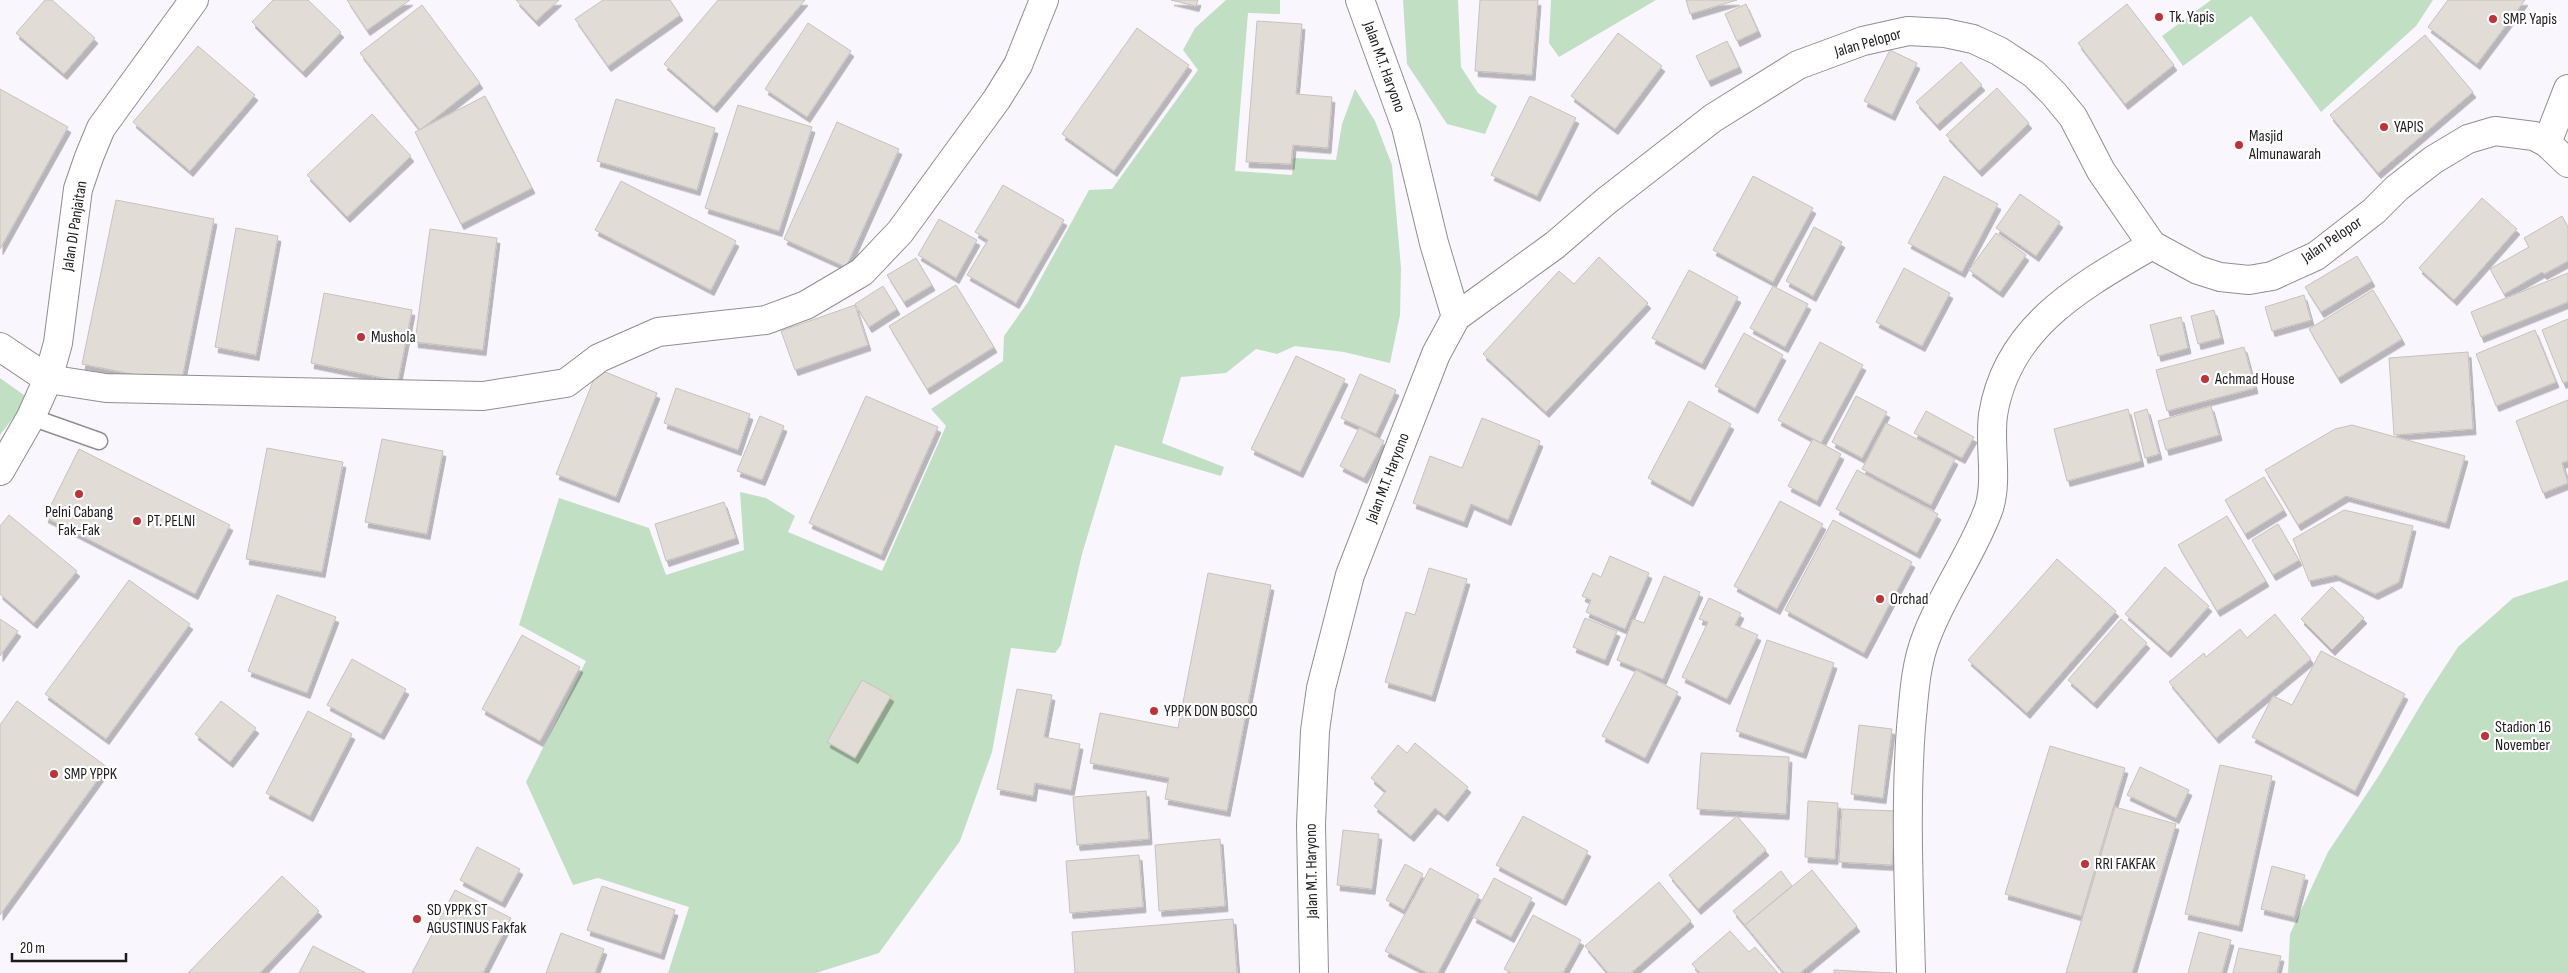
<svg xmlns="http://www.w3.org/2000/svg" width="2568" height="973" font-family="'Sofia Sans Condensed',sans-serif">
  <defs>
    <filter id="shadow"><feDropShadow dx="3" dy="5.5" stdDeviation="0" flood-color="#0004"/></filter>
  </defs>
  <rect width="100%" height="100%" fill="#faf6fd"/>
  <path fill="#c0dfc3" d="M1226 0H1280V14L1248 13 1235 171 1292 175 1294 158 1336 160 1342 124 1355 89 1375 121 1392 165 1401 268 1400 315 1390 363 1344 352 1295 346 1277 354 1256 349 1226 373 1181 377 1162 443 1224 467 1221 476 1115 445 1082 554 1061 645 1055 653 1011 648 992 752 960 841 879 953 816 973H668L689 907 598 878 573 885 526 782 586 661 519 625 559 498 649 528 666 575 744 550 740 492 766 498 795 516 788 532 882 571 946 426 931 409 1003 361 1004 336 1028 302 1089 190 1112 189 1198 70 1183 50 1195 28Z
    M1403 0H1458L1461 67 1478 93 1497 106 1485 134 1447 124 1407 64Z
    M1551 0H1656L1559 57 1549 43Z
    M2211 0H2433L2416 26 2321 112 2251 16 2183 66 2162 36Z
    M0 378 28 398 0 435Z
    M2568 580V973H2288L2290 934 2328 852 2378 777 2426 696 2458 647 2513 598Z"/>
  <path fill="#e1dcd6" stroke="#c7c2bc" filter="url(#shadow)" d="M45 0H52L95 38 64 74 16 33Z
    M273 0H308L341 32 303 72 252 22Z
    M347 0H410L367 30Z
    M516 0H559L536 21Z
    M603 0H670L680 15 608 66 575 19Z
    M718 0H805L714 107 664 64Z
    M1171 0H1198L1196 6Z
    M1480 0H1538L1532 75 1475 71Z
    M1686 0H1737L1690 14Z
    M2448 0H2525L2477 64 2428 27Z
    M1746 4 1758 31 1737 41 1725 14Z
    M2127 4 2174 65 2125 104 2078 43Z
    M422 5 480 83 420 130 360 53Z
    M1257 21 1302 24 1296 94 1332 97 1328 148 1293 145 1291 164 1246 162Z
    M808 23 851 51 807 117 765 89Z
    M1137 28 1189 65 1114 171 1062 134Z
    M1618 33 1662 66 1615 129 1571 96Z
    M2425 35 2473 92 2378 173 2330 115Z
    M1727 41 1739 67 1708 81 1696 56Z
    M198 46 255 95 190 171 133 122Z
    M1890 50 1917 63 1892 115 1864 101Z
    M1961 62 1982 85 1937 125 1916 102Z
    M1997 88 2029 123 1979 171 1946 135Z
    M0 89 68 127 0 249Z
    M485 96 532 188 461 224 415 132Z
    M1530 96 1576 118 1537 196 1491 175Z
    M616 99 715 128 697 190 597 161Z
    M738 105 812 127 779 231 705 208Z
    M372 114 411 156 347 217 307 175Z
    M837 122 899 149 846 267 784 239Z
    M1753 176 1813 208 1773 282 1713 250Z
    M1944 176 1998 204 1962 272 1908 243Z
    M621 181 736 241 711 290 595 230Z
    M1003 185 1064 220 1016 303 967 275 988 240 975 232Z
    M2020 194 2060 222 2036 256 1996 228Z
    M2482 198 2517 229 2454 300 2419 268Z
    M116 200 214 219 181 384 82 364Z
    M2562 216 2568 227V261L2544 274 2542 272 2504 294 2490 269 2529 247 2524 238Z
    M939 219 977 240 956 278 918 255Z
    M1814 227 1842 242 1813 296 1786 281Z
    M236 228 278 236 256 355 215 347Z
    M430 229 497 238 483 350 415 342Z
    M1996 233 2026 255 2000 292 1969 270Z
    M2357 256 2372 281 2321 312 2305 287Z
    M1599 257 1648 303 1546 412 1483 354 1559 271 1574 284Z
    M916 258 932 285 904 302 887 275Z
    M1904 268 1950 293 1922 346 1876 322Z
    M1689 270 1738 297 1702 364 1652 338Z
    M2568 273V302L2481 337 2471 312Z
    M956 285 994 347 927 389 889 326Z
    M883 286 897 309 869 327 855 304Z
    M1773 286 1808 304 1785 347 1750 328Z
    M2373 290 2402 339 2338 378 2309 329Z
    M324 293 412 310 398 381 311 363Z
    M2304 295 2311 320 2272 331 2265 307Z
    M855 305 868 345 795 370 781 331Z
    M2214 310 2221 338 2198 344 2191 316Z
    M2181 317 2188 348 2158 356 2150 325Z
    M2568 319V381L2563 383 2542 330Z
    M2535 330 2556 382 2496 406 2476 354Z
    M1744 333 1783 355 1755 408 1715 386Z
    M1820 342 1863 365 1821 443 1778 420Z
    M2244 347 2255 388 2167 411 2156 370Z
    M2468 352 2473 429 2394 435 2389 358Z
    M1296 356 1345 379 1300 472 1251 449Z
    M598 369 657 393 616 497 556 474Z
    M1360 374 1396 390 1376 434 1341 418Z
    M676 388 750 414 738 450 664 423Z
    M866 396 938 427 881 555 809 523Z
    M1856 396 1887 412 1862 458 1832 442Z
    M2568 400V463L2567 461 2562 463 2568 483 2543 493 2516 421Z
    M1689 401 1731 424 1690 501 1648 478Z
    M2211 406 2219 435 2166 450 2158 421Z
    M2128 409 2141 461 2067 481 2054 429Z
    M2147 409 2159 454 2145 458 2134 413Z
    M1926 411 1974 437 1962 458 1914 433Z
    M760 416 784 426 762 480 737 471Z
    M1482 418 1540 441 1508 520 1471 504 1464 522 1413 503 1430 456 1462 468Z
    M1886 423 1955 459 1931 505 1862 469Z
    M2352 425 2465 456 2446 523 2346 496 2298 525 2265 470 2335 429Z
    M1359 428 1384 441 1364 478 1340 466Z
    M382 439 443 451 427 534 365 522Z
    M1813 439 1841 454 1817 501 1788 486Z
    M267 448 343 462 322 572 246 559Z
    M79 449 230 525 195 594 45 517Z
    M1857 470 1938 514 1917 553 1836 509Z
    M2264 477 2284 510 2245 534 2225 500Z
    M1780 501 1823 524 1777 609 1734 586Z
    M724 502 736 538 666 561 655 524Z
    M2344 510 2413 526 2399 582 2375 594 2336 575 2309 581 2293 539Z
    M9 515 77 571 34 623 0 594V526Z
    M2227 516 2266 581 2217 611 2178 545Z
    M1833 520 1912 562 1864 653 1785 610Z
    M2278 524 2299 560 2273 575 2252 540Z
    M1610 556 1649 573 1625 629 1586 612 1591 600 1582 596 1593 573 1601 577Z
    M2057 559 2116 611 2027 713 1968 660Z
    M2165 567 2209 606 2168 652 2125 614Z
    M1429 568 1467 579 1432 696 1385 682 1406 612 1415 615Z
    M1208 573 1271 585 1227 811 1165 799 1169 778 1090 763 1100 713 1178 728Z
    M1664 576 1700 592 1663 679 1617 660 1633 619 1644 623Z
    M129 580 190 624 106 739 45 694Z
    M2332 587 2364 618 2332 650 2301 619Z
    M277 595 336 617 307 693 248 671Z
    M1709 598 1741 613 1735 625 1758 635 1727 699 1682 677 1708 622 1699 619Z
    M2275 614 2311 659 2216 738 2169 682 2204 653 2206 657 2240 629 2247 638Z
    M1585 618 1617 631 1605 660 1573 647Z
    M0 619 18 631 0 656Z
    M2121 619 2147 643 2094 703 2068 680Z
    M522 635 580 667 540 741 482 709Z
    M1767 640 1834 663 1803 753 1736 731Z
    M2321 651 2405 694 2355 791 2252 737 2273 696 2292 705Z
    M352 659 406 689 381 734 327 705Z
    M1636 670 1678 692 1645 758 1602 736Z
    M862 680 891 696 855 758 827 742Z
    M1017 689 1052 695 1044 737 1080 744 1071 790 1035 783 1033 796 997 789Z
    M17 701 107 767 0 915V725Z
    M221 701 256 728 230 762 195 734Z
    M308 711 352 734 310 816 266 793Z
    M1859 725 1892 729 1883 798 1851 794Z
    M1415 743 1468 787 1445 816 1435 808 1411 836 1374 806 1386 791 1371 778 1398 745 1407 753Z
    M2050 746 2125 768 2081 916 2005 894Z
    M1701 753 1789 757 1786 814 1697 809Z
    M2220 765 2272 776 2239 926 2185 914Z
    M2140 767 2189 790 2176 818 2127 795Z
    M1146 791 1149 839 1077 845 1073 797Z
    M1808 801 1838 803 1835 859 1805 857Z
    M2115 807 2176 824 2132 973H2066Z
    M1842 809 1896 811 1892 865 1839 862Z
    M1523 816 1588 851 1563 900 1496 865Z
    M1737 816 1766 850 1698 909 1669 875Z
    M1343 830 1379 834 1372 889 1337 885Z
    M1220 839 1225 906 1159 911 1155 845Z
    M477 847 520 869 502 902 460 880Z
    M1139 855 1143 907 1070 913 1066 861Z
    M1405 864 1423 874 1404 910 1386 900Z
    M2272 866 2305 875 2294 917 2261 909Z
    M1430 868 1479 895 1438 973H1428L1385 951Z
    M1812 870 1857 926 1800 973H1784L1745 925Z
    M1781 871 1792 886 1745 925 1733 911Z
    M282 876 319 911 260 973H188Z
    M1494 878 1532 898 1511 937 1473 917Z
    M1659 882 1691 921 1631 973H1608L1585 946Z
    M602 886 675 910 661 954 587 930Z
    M455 890 511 918 483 973H412Z
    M1533 915 1581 940 1563 973H1511L1504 969Z
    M1233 919 1237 973H1075L1072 932Z
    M1730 931 1749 952 1755 947 1778 973H1700L1692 964Z
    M2199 932 2231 940 2222 973H2188Z
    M561 933 604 949 595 973H546Z
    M313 946 366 973H299Z
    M2239 948 2281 956 2277 973H2233Z
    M1834 970 1893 973H1834Z"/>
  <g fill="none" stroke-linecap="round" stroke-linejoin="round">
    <g stroke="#918d93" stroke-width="19">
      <path id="service" d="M31 417 99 441"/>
    </g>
    <g stroke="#918d93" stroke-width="30">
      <path id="minor" d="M0 347 48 379 106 388 483 396 566 383 599 358 658 332 766 320 806 305 862 272 900 232 997 99 1018 65 1044 0
        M1911 973C1909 891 1905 808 1911 727 1914 697 1915 666 1926 638 1942 594 1974 551 1989 508 1998 479 1989 445 1993 415 2007 326 2082 286 2152 245"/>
    </g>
    <g stroke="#918d93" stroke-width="30">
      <path id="secondary" d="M1360 0 1406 127 1434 243 1456 317
        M2547 143 2568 89
        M0 471 31 417 48 379 58 343 78 189 89 157 101 128 194 0
        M1314 973 1311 825 1315 731 1321 688 1350 575 1436 354 1456 317 1555 245 1605 202 1713 118 1798 65 1863 41 1908 31 1945 33 1973 39 1999 51 2034 74 2054 94 2073 117 2101 171 2152 245 2198 270 2220 277 2249 280 2272 276 2316 256 2374 211 2397 188 2433 160 2468 139 2495 131 2534 136 2547 143 2568 163"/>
    </g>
    <use href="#service" stroke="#fff" stroke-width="16"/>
    <use href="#minor" stroke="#fff" stroke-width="28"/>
    <use href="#secondary" stroke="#fff" stroke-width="28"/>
  </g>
  <g fill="#c13138" stroke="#fff" stroke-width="2">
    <circle cx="2159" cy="17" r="5"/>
    <circle cx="2493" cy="19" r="5"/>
    <circle cx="2384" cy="127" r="5"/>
    <circle cx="2239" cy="145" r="5"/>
    <circle cx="361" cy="337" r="5"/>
    <circle cx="2205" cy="379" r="5"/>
    <circle cx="79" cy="494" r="5"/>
    <circle cx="137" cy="521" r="5"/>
    <circle cx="1880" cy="599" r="5"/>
    <circle cx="1154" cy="711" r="5"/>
    <circle cx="2485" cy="736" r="5"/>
    <circle cx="54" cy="774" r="5"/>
    <circle cx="2085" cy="864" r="5"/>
    <circle cx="417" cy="919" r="5"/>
  </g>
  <g text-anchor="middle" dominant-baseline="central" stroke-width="4.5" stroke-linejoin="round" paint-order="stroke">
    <g font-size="16" fill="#1d1b1d" stroke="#fff" text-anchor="start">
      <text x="2169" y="17">Tk. Yapis</text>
      <text x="2503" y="19">SMP. Yapis</text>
      <text x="2394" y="127">YAPIS</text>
      <text x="2249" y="136">Masjid<tspan x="2249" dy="18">Almunawarah</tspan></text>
      <text x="371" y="337">Mushola</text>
      <text x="2215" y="379">Achmad House</text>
      <text x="79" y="512" text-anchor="middle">Pelni Cabang<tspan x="79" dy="18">Fak-Fak</tspan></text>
      <text x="147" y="521">PT. PELNI</text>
      <text x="1890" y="599">Orchad</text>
      <text x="1164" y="711">YPPK DON BOSCO</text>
      <text x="2495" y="727">Stadion 16<tspan x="2495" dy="18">November</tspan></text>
      <text x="64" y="774">SMP YPPK</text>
      <text x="2095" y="864">RRI FAKFAK</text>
      <text x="427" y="910">SD YPPK ST<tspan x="427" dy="18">AGUSTINUS Fakfak</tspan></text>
    </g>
    <g font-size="16" fill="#1d1b1d" stroke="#fff">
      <text transform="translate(1868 43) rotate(-16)">Jalan Pelopor</text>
      <text transform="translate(1384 67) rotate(70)">Jalan M.T. Haryono</text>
      <text transform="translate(75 226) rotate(-81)">Jalan DI Panjaitan</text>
      <text transform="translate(2332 240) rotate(-34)">Jalan Pelopor</text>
      <text transform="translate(1388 478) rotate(-69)">Jalan M.T. Haryono</text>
      <text transform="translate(1312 871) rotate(-91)">Jalan M.T. Haryono</text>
    </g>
  </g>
  <path d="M12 953v8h114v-8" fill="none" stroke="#1d1b1d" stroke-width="2.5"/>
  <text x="20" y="953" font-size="15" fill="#1d1b1d" stroke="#ffffff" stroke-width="4" paint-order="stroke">20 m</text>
</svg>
